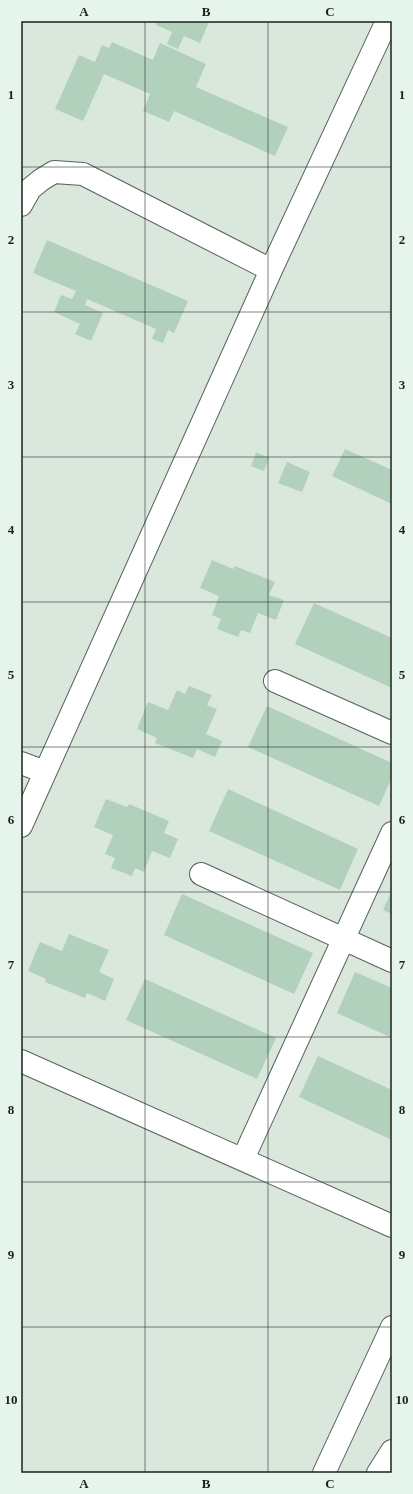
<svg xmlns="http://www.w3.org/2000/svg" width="413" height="1494" font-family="Georgia,serif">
  <rect width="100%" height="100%" fill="#d9e7dd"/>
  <path fill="#b2d1bc" d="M157 21H207L209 22 200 43 184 36 178 49 167 44 172 32 156 25Z
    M112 42 153 60 160 43 206 64 196 87 288 127 275 156 174 111 169 122 143 111 150 94 104 74 83 121 55 109 79 55 95 62 102 45 109 48Z
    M47 240 188 301 174 333 168 330 163 343 152 339 156 329 87 299 85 305 103 313 91 341 75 334 80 324 54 312 61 295 72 299 76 291 33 273Z
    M345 449 392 470V504L332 476Z
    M256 452 269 458 264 471 251 466Z
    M287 462 310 472 302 492 278 483Z
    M212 560 233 569 235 566 275 582 269 595 284 600 276 620 258 613 250 633 241 630 238 637 217 629 221 619 212 615 219 596 200 588Z
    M314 603 392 638V688L295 644Z
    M189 686 212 695 207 705 217 709 206 734 222 741 215 757 197 749 193 758 155 743 157 738 137 729 148 702 168 710 177 690 185 694Z
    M267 706 392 763V777L379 806 248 747Z
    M228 789 358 849 340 890 209 831Z
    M106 799 127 807 129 804 169 821 164 833 178 839 170 858 152 851 144 872 135 868 132 876 111 868 115 858 105 854 113 835 94 827Z
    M392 890V914L383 910Z
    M182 894 313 953 294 994 164 935Z
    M69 934 109 950 99 972 114 979 105 1001 87 993 85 998 45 982 46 979 28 971 40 942 62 951Z
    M355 972 392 988V1038L337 1013Z
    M145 979 276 1038 257 1079 126 1020Z
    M318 1056 392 1090V1140L299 1097Z"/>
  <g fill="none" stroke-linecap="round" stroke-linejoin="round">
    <g stroke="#556159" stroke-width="24">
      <path id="minor" d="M21 205 30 189 41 180 54 172 83 174 271 270
        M275 681 392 733
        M21 763 45 772
        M21 826 271 270 387 21
        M201 874 392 961
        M21 1061 392 1226
        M243 1159 392 833
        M324 1473 392 1327
        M378 1473 392 1451"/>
    </g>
    <use href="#minor" stroke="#fff" stroke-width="22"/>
  </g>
  <path fill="none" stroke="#1b201d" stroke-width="1" stroke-opacity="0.55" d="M145 21V1473M268 21V1473M21 167H392M21 312H392M21 457H392M21 602H392M21 747H392M21 892H392M21 1037H392M21 1182H392M21 1327H392"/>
  <rect width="413" height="1494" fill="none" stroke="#e6f5eb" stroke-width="44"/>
  <rect x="22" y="22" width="369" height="1450" fill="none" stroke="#1b201d" stroke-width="1.5"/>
  <g font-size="13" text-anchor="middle" font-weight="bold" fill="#1b201d">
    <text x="84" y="16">A</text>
    <text x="206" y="16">B</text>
    <text x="330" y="16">C</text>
    <text x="11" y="99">1</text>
    <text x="402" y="99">1</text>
    <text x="11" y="244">2</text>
    <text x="402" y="244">2</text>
    <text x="11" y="389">3</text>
    <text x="402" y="389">3</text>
    <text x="11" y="534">4</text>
    <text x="402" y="534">4</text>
    <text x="11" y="679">5</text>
    <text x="402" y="679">5</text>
    <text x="11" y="824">6</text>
    <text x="402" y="824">6</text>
    <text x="11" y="969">7</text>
    <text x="402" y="969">7</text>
    <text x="11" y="1114">8</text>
    <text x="402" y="1114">8</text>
    <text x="11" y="1259">9</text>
    <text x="402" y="1259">9</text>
    <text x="11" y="1404">10</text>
    <text x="402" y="1404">10</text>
    <text x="84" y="1488">A</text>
    <text x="206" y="1488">B</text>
    <text x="330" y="1488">C</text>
  </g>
</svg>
